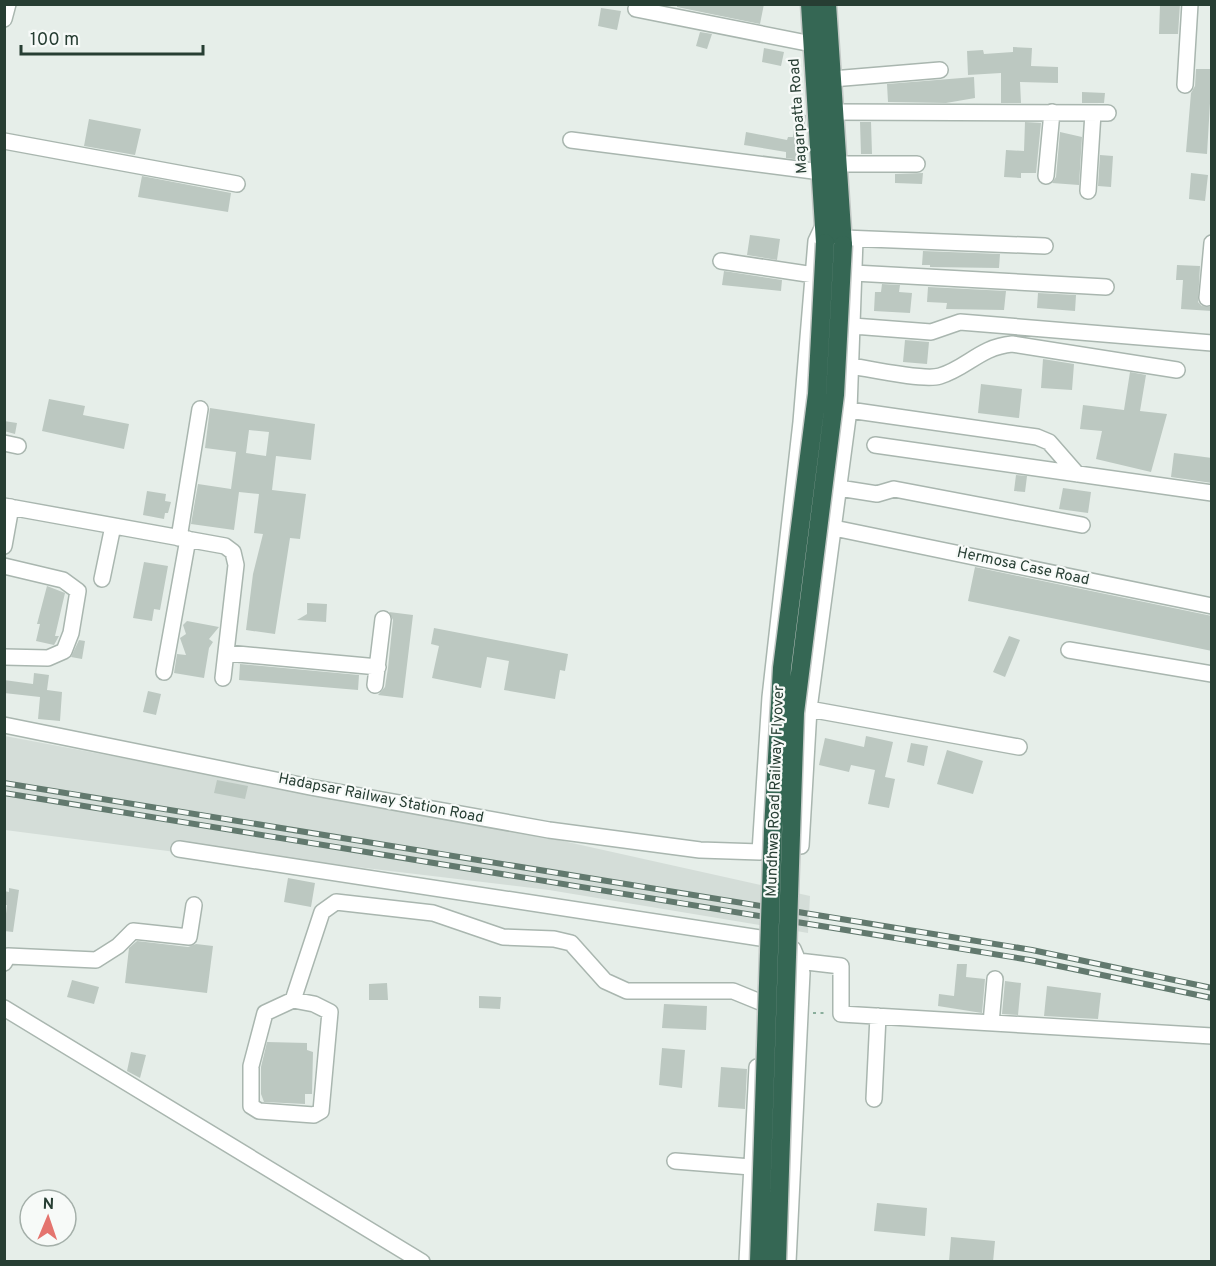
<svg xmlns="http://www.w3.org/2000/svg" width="1216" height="1266" font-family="Overpass,sans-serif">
  <rect width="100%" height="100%" fill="#e6eee9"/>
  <path fill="#d4ddd8" d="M5 736 554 839 810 896 808 933 549 890 298 860 191 854 5 830Z"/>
  <path fill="#bcc8c1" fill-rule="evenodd" d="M677 4H764L760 24 677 7Z
    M1160 4H1180L1178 34H1159Z
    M601 8 621 11 617 30 598 26Z
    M700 32 712 34 707 49 696 46Z
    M1013 47 1032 48 1031 66 1058 67V83L1020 82 1021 103H1001V73L968 75 967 51 983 50 984 54 1013 52Z
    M764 48 784 52 781 66 762 62Z
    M1196 69H1212L1207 154 1186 152 1191 93 1195 86Z
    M974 77 975 98 946 103 888 102 887 84Z
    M1082 92 1105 93 1104 103H1082Z
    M795 114 806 115 801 160 786 158V152L744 145 746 132 787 140 788 137H793Z
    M89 119 141 129 135 155 84 146Z
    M860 122H871L872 154H861Z
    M1025 122 1041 123 1036 173H1021V178L1004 177 1006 150 1024 151Z
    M1060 132 1082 137 1079 185 1052 183 1056 177Z
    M1100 155 1113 156 1111 187 1098 186Z
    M923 173 922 184 895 183V174Z
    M1191 173 1208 175 1205 201 1189 199Z
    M142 176 231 193 228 212 138 197Z
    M750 235 780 239 777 260 747 255Z
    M923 251 1000 254 999 268 930 267V265H922Z
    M1177 265 1200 266 1198 302 1202 306 1212 307V311L1181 309 1183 280H1176Z
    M724 271 782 280 781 291 722 285Z
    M882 284 900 285 899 292 912 293 910 313 874 311 875 292H881Z
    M928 287 1006 291 1004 310 946 309 947 303 927 302Z
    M1038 293 1076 295 1075 311 1037 308Z
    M905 340 929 342 927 364 903 362Z
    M1043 359 1074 364 1072 390 1041 388Z
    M1130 372 1146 375 1140 411 1167 414 1151 472 1096 459 1102 431 1080 429 1083 405 1124 410Z
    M981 384 1022 389 1019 418 978 413Z
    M49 399 85 406 83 415 129 424 124 449 42 431Z
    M210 408 315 424 311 460 276 456 272 490 306 494 300 539 290 538 275 634 246 630 253 574 263 534 254 533 259 494 239 492 234 530 191 524 198 484 231 489 236 452 205 448ZM249 430 269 432 266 456 246 453Z
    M4 421 17 423 15 434 4 431Z
    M1174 453 1212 458V483L1171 477Z
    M1016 475 1027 476 1025 492 1014 491Z
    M1063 488 1091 492 1088 513 1059 509Z
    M147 491 166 494 165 501 171 502 168 513H165L164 519 143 515Z
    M144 562 168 566 160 610 154 609 152 621 133 618Z
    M975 567 1212 616V651L968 601Z
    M47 586 65 593 55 636H59L54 645 36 641 40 624H37Z
    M307 603 327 604 326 622 297 620 307 614Z
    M389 612 413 615 403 698 378 695 385 687 388 668 393 620Z
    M187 621 219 627 209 639 213 642 209 648 204 678 174 673 177 654 186 655 180 638 186 634 183 625Z
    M434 628 568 654 565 671 560 670 555 699 504 690 509 661 487 657 481 688 432 678 439 646 431 644Z
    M1009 636 1020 640 1005 677 993 672Z
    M79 640 85 641 82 659 71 657Z
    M240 664 359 675 358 690 239 680Z
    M34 673 49 675 47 690 62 692 60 721 38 719 40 697 4 693V680L33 684Z
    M148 691 161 694 156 715 143 712Z
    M866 736 893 742 885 777 895 779 889 808 868 804 875 770 851 765 849 772 819 765 825 738 864 747Z
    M911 743 928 746 924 766 907 762Z
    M947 750 983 761 973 794 937 784Z
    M217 780 248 786 245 799 214 793Z
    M288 878 315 883 311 907 284 902Z
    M9 888 19 890 13 932 4 931 7 905H4V891L9 892Z
    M137 941 188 947 196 944 213 946 207 993 125 983 129 948Z
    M957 964H967L966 977 985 979 982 1013 938 1006 939 994 954 996Z
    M72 980 99 987 94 1004 67 997Z
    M1005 981 1021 983 1018 1015 1002 1014Z
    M387 983 388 1000H369V984Z
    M1047 986 1101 993 1098 1019 1044 1016Z
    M479 996 501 997 500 1009 479 1008Z
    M664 1004 707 1006 706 1030 662 1028Z
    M267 1042 307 1043V1050L313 1052 312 1094H305V1104L264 1102 261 1094V1067Z
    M662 1048 685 1050 682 1088 659 1085Z
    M131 1052 146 1055 140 1078 127 1071Z
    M721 1067 747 1069 745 1109 718 1107Z
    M877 1203 927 1208 925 1236 874 1231Z
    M951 1237 995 1241 993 1262H949Z"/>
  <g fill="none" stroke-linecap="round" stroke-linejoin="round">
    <g stroke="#a9b6af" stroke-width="18">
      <path id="minor" d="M636 9 812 44 821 43
        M4 19 8 4
        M832 79 940 70
        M1185 85 1190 4
        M834 112 1108 113
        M571 140 821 172
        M4 141 237 184
        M838 164H917
        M1046 176 1052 112
        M1088 191 1093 113
        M844 238 1045 246
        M721 261 814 275
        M854 273 1106 287
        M1207 298 1212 243
        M853 326 931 332 960 322 1212 343
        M851 366C870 369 924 381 940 376 967 368 980 347 1012 344L1177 370
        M849 410 1037 437 1049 442 1077 474
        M4 443 18 446
        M875 445 1212 493
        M839 488 877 494 894 489 1082 525
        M4 506 225 546 233 552 236 565 223 678
        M834 528 1212 606
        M179 538 200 409
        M4 546 11 507
        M4 566 63 580 78 591 71 633 64 651 48 658 4 657
        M102 579 113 526
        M1069 650 1212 674
        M227 653 378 667
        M164 672 188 539
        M375 685 383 619
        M809 709 1019 747
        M4 725 310 787 549 830 700 850 760 852 770 697 801 422 816 241 823 226
        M801 846 809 709 849 410 855 239
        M179 849 779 941 793 949 798 961 841 966V1014L1212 1036
        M4 963 8 956 96 960 118 946 133 931 189 937 194 905
        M293 1000 314 1004 330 1012 321 1111 314 1115 259 1111 251 1106V1066L265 1013 293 1000 322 912 336 902 433 913 503 937 554 939 571 943 605 981 627 991H733L760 1002
        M4 1008 422 1262
        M991 1023 995 979
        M874 1099 878 1016
        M675 1161 751 1167
        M747 1262 757 1067
        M788 1262 802 973 798 961H789"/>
    </g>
    <g stroke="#c3c9c6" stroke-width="21">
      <path id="highway" d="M810 4 825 243
        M827 4 843 245"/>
    </g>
    <path stroke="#8aae9c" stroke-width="2" stroke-dasharray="3 4.5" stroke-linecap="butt" d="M813 1013H828"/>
    <use href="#minor" stroke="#fff" stroke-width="15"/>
    <use href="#highway" stroke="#356754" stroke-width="18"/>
    <g stroke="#62796e" stroke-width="6">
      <path id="rail" d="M4 783 1032 950 1212 988
        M4 793 1030 960 1212 998"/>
    </g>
    <use href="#rail" stroke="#f7faf8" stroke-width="4" stroke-dasharray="11" stroke-linecap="butt"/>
    <g stroke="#c3c9c6" stroke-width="21" stroke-linecap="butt">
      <path id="highway-bridge" d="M759 1262 773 829 782 668 817 394 825 243
        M777 1262 795 713 835 395 843 245"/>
    </g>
    <use href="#highway-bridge" stroke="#356754" stroke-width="18"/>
  </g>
  <g text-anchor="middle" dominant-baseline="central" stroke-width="4.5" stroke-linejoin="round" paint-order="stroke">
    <g font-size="15" fill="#273e33" stroke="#f7faf8">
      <text transform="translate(799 116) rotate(-94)">Magarpatta Road</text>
      <text transform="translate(1023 567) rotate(12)">Hermosa Case Road</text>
      <text transform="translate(776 791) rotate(-88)">Mundhwa Road Railway Flyover</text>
      <text transform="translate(381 799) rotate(11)">Hadapsar Railway Station Road</text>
    </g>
  </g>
  <rect width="1216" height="1266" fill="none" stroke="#273e33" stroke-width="12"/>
  <g transform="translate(48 1218) rotate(2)"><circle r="28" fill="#f7faf8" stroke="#a4afa9" stroke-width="1.5"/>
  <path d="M0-4.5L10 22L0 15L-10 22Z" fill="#e4746e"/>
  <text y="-9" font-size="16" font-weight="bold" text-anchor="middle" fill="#273e33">N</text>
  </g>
  <path d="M21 45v9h182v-9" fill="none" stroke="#273e33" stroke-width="3"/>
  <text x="30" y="45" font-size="18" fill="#273e33" stroke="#f7faf8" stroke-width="4.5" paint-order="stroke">100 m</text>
</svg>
